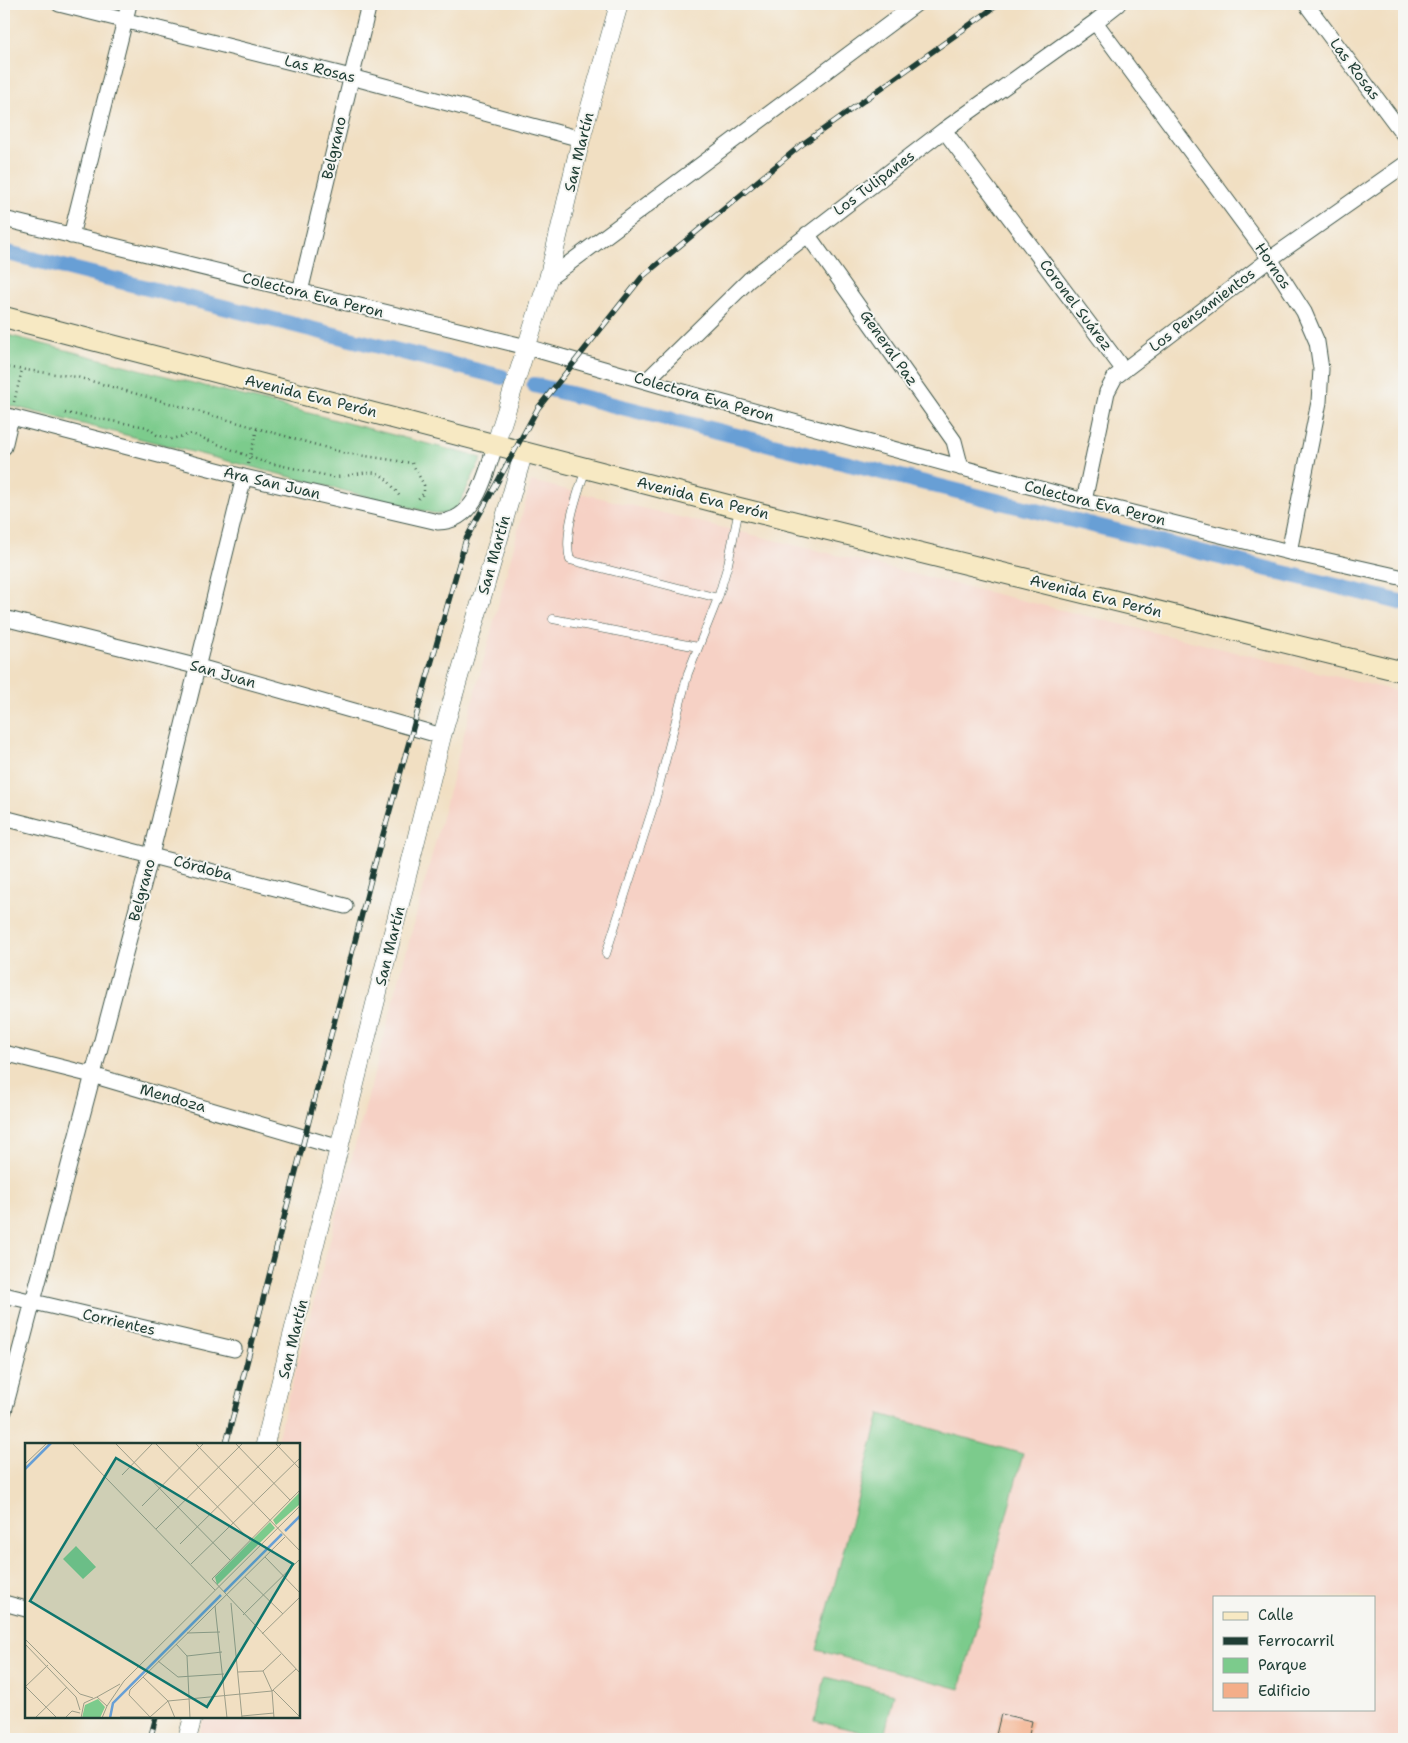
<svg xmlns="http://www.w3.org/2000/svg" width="1408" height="1743" font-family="'Shantell Sans',sans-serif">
  <rect width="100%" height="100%" fill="#f6f6f2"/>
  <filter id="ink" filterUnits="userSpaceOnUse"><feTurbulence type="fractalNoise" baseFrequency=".02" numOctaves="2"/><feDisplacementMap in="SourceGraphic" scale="10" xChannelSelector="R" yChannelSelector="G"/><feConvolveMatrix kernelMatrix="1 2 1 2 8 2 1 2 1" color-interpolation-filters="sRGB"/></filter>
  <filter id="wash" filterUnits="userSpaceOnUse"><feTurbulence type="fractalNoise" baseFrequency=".0096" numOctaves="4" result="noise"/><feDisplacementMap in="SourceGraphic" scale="20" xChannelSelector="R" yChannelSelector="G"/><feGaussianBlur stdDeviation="1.12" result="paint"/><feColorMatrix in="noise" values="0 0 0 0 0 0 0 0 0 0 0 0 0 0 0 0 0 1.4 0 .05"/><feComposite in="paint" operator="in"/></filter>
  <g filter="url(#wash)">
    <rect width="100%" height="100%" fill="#f1dfc2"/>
    <path fill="#f6d1c5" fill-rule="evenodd" d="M531 481 1404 693V1739H198L204 1717H299V1444H276ZM1214 1597H1374V1709H1214Z"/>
    <path fill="#7ccb8c" stroke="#4e8460" d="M4 334 482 458 458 506 448 514 432 513 4 404Z
      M880 1414 1023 1454 960 1689 817 1650Z
      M825 1677 894 1694 884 1737 815 1721Z"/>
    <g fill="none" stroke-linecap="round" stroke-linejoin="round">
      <path stroke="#679fd5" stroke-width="16" d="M4 252 502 377
        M534 385 1404 603"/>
    </g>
    <g id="blocks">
      <path fill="#f4ae89" d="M1001 1714 1032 1721 1028 1739H995Z"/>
    </g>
  </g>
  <g filter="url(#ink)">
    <use href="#blocks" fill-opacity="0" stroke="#3e5549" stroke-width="1"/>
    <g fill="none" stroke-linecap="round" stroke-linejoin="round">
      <g stroke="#3e5549" stroke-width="9">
        <path id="service" d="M586 469C577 494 563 534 570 560L718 598
          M553 619 698 647
          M606 954 655 801 688 673 718 598 728 564 739 509"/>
      </g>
      <g stroke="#3e5549" stroke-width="17">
        <path id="minor" d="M59 4 351 77 581 139
          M1306 4 1404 135
          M1095 22 1270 259 1304 312 1317 342 1321 369 1319 402 1289 552
          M944 130 1123 369
          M4 219 527 347 687 393 1084 501 1289 552 1404 578
          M807 234 954 441 961 468
          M71 236 129 4
          M548 279 916 4
          M300 292 369 4
          M646 381 749 280 944 130 1095 22 1118 4
          M4 415 244 477 438 522C477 522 486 473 496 443
          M4 447 11 417
          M1084 501 1107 392 1115 377 1270 259 1404 165
          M4 618 199 667 442 736
          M4 818 345 906
          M4 1053 92 1075 340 1148
          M4 1295 234 1349
          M4 1411 151 855 244 477
          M4 1603 26 1609"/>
      </g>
      <g stroke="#3e5549" stroke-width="19">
        <path id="tertiary" d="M496 443 548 279 581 139 619 4
          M265 1444 442 736 524 451
          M187 1739 193 1717"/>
      </g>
      <g stroke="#3e5549" stroke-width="22">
        <path id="secondary" d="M4 317 739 508 1404 672"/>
      </g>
      <path stroke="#3e5549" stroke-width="2.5" stroke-dasharray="1 4" stroke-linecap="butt" d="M4 367 77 377 345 453 412 463 424 485V493L416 501
        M14 402 22 370
        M65 413 147 427 157 435 171 439 192 434 261 461 333 477C368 476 376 459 400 497
        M248 464 257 429"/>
      <use href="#service" stroke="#fff" stroke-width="8"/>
      <use href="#minor" stroke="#fff" stroke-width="15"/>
      <use href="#tertiary" stroke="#fff" stroke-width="18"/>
      <use href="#secondary" stroke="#f7e9c3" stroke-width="20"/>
      <g stroke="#1f3d34" stroke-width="5.5">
        <path id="rail" d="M226 1444 374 867 466 539 538 408 642 277 800 146 999 4
          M150 1739 156 1717"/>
      </g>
      <use href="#rail" stroke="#f6f6f2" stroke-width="4" stroke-dasharray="11" stroke-linecap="butt"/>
    </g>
  </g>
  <g text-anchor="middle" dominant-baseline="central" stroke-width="4" stroke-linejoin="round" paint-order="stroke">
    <g font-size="15" fill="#1f3d34" stroke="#f6f6f2">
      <text transform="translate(320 69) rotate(14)">Las Rosas</text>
      <text transform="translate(1355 69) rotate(53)">Las Rosas</text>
      <text transform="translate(334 148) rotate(-77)">Belgrano</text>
      <text transform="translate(579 152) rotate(-76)">San Martín</text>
      <text transform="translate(874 183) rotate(-37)">Los Tulipanes</text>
      <text transform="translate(1273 266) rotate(56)">Hornos</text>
      <text transform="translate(313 295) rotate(14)">Colectora Eva Peron</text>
      <text transform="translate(1076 305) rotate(53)">Coronel Suárez</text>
      <text transform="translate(1202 310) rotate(-37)">Los Pensamientos</text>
      <text transform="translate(889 348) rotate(55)">General Paz</text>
      <text transform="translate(311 396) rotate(14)">Avenida Eva Perón</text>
      <text transform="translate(704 397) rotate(16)">Colectora Eva Peron</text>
      <text transform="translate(272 483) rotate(13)">Ara San Juan</text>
      <text transform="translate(703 498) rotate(14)">Avenida Eva Perón</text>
      <text transform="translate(1095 503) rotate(14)">Colectora Eva Peron</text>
      <text transform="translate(494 555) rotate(-74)">San Martín</text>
      <text transform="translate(1096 596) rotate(14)">Avenida Eva Perón</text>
      <text transform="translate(223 674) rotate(16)">San Juan</text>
      <text transform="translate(203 868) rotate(15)">Córdoba</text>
      <text transform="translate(142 890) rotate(-75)">Belgrano</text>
      <text transform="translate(390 946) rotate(-76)">San Martín</text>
      <text transform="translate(173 1098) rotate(16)">Mendoza</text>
      <text transform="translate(119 1322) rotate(13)">Corrientes</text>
      <text transform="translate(293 1339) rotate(-76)">San Martín</text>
    </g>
  </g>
  <g transform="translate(25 1443)">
    <rect width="275" height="275" fill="#f1dfc2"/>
    <path d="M275 49V61L251 82 248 77ZM245 79 250 85 192 142 190 134ZM51 103 71 124 58 136 38 116ZM73 256 80 264 75 275H57L60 262Z" fill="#7ccb8c"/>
    <path fill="none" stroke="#679fd5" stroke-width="2.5" d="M0 26 26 0M260 88 275 73M199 149 257 91M85 275 88 260 196 152"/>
    <path fill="none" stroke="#9d9e89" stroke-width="1" d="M47 0 190 147M90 0 205 117M130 0 225 97M170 0 275 108M210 0 265 57M250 0 275 26M0 21 22 0M97 32 128 0M275 47 187 136 275 230M117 63 179 0M131 86 218 0M155 101 257 0M240 114 275 150M166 121 275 15M220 134 258 171M206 160 217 275M190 163 202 275M218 172 275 116M162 190 195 189M237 191 275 154M0 196 55 251 68 255M0 201 51 254 55 267M151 201 162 213M162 213 165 275M162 213 197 209M133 218 153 234 199 231M238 228 247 248 249 275M238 228 256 211M213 229 238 228M118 234 143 258 150 275M0 243 32 275M0 244 23 222M248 247 275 274M72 254 95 241M82 263 99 238 275 63M217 273 249 270M95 274H125M125 274 143 258 247 248 271 226M10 275 42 244M40 275 47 268 55 270M56 275 59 260 72 254 82 263 77 275M126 275 104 252 105 247 260 94"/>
    <path fill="#0f766e" fill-opacity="0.15" stroke="#0f766e" stroke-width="2.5" d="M91 15 268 121 182 264 5 158Z"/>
    <rect width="275" height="275" fill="none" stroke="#1f3d34" stroke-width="2.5"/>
  </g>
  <rect width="1408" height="1743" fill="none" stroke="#f6f6f2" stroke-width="20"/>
  <rect x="1213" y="1596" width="162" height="115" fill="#f6f6f2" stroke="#a0aca6"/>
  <rect x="1223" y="1612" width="25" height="8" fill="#f7e9c3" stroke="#a0aca6"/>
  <text x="1258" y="1620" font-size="15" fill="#1f3d34">Calle</text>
  <rect x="1223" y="1637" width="25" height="8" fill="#1f3d34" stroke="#a0aca6"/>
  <text x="1258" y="1646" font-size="15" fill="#1f3d34">Ferrocarril</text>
  <rect x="1223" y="1658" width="25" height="15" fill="#7ccb8c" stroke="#a0aca6"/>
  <text x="1258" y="1670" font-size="15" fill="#1f3d34">Parque</text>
  <rect x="1223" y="1683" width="25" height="15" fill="#f4ae89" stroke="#a0aca6"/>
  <text x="1258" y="1696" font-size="15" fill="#1f3d34">Edificio</text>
</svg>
